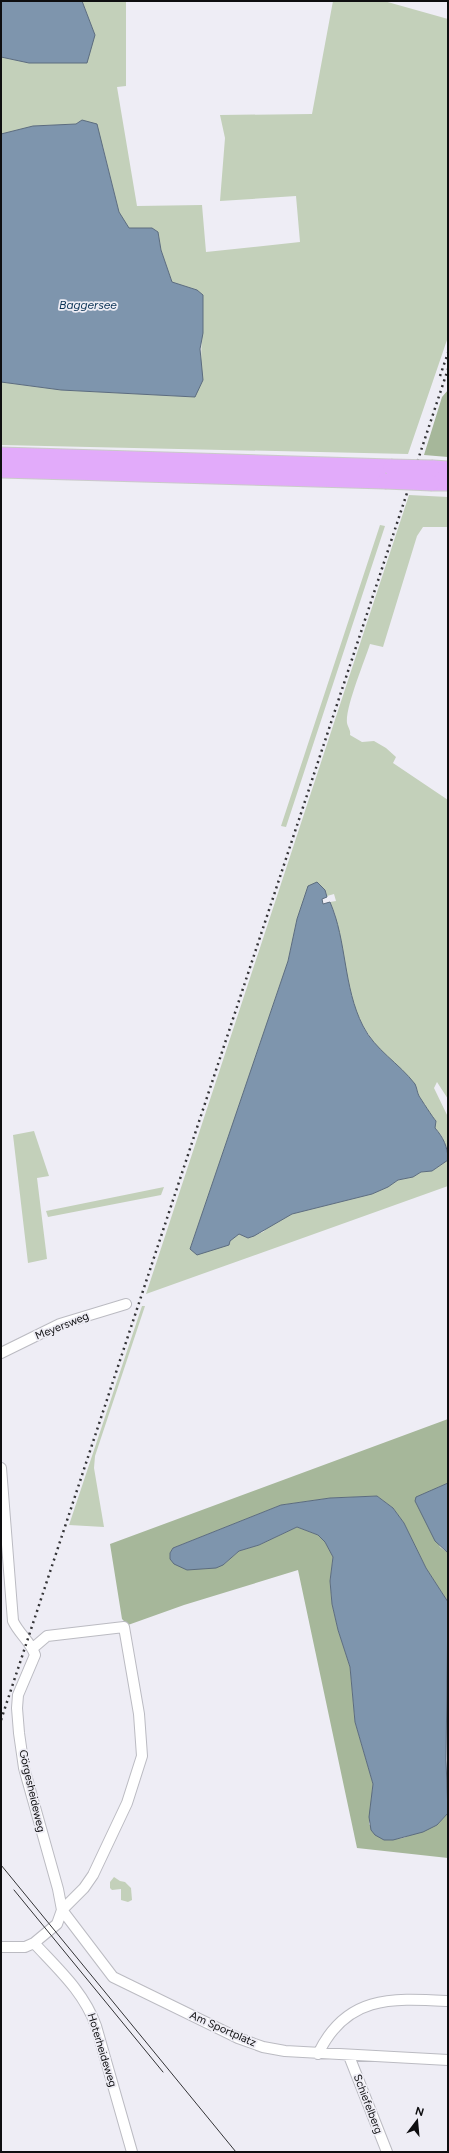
<svg xmlns="http://www.w3.org/2000/svg" width="449" height="2153" font-family="Figtree,sans-serif">
  <rect width="100%" height="100%" fill="#eeedf5"/>
  <path fill="#c3d0ba" d="M82 1H126V86L117 87 137 206 202 205 206 252 300 242 296 196 220 201 225 138 220 115 312 114 333 1H384L448 19V337L408 454 1 445V382L61 390 195 397 201 361 203 295 197 290 172 282 161 250 158 232 152 228 129 229 119 212 103 147 82 120 76 124 33 126 1 134V57L29 63 95 35Z
    M409 495 448 497V527H423L417 536 383 647 370 644C365 660 345 708 347 723 348 728 351 730 350 735L362 742 374 741 386 748 396 757 393 763 448 800V1099L437 1082 434 1088 448 1117V1151L441 1135 435 1128V1121L419 1096 416 1086 374 1043 363 1026 355 1009 343 960 335 914 330 902 336 901 334 894 327 896 325 890 308 887 297 919 288 961 190 1249 229 1245 230 1241 239 1234 248 1238 263 1232 267 1228 292 1214 372 1194 388 1187 398 1180 413 1177 421 1172 432 1171 448 1160V1186L146 1294Z
    M380 525 385 526 286 827 281 826Z
    M34 1131 49 1176 37 1178 47 1259 28 1263 13 1135Z
    M164 1187 161 1195 48 1217 46 1211Z
    M142 1306H145L95 1456 94 1468 104 1527 69 1525Z
    M114 1877 120 1881 125 1882 131 1888 132 1900 128 1902 121 1900V1889L112 1890 110 1888V1882Z"/>
  <path fill="#a6b79a" d="M448 390V457L424 455 442 397Z
    M448 1419V1483L417 1497 440 1547 448 1553V1602L426 1568 404 1523 393 1508 377 1496 330 1498 281 1505 173 1548 170 1553 223 1565 239 1551 259 1545 297 1527 318 1535 325 1542 333 1557 330 1581 332 1604 338 1630 350 1667 355 1722 373 1784 369 1824 384 1840 403 1838 437 1825 448 1813V1858L357 1848 298 1570 184 1605 128 1625 122 1619 110 1544Z"/>
  <path fill="#7e95ad" stroke="#5c6c7e" d="M1 1H82L95 35 87 63H29L1 57Z
    M82 120 97 124 119 212 129 228H152L158 232 161 250 172 282 197 290 203 295V333L200 349 203 380 195 397 61 390 1 382V134L33 126 76 124Z
    M317 882 325 890 327 897 322 899 323 904 330 902C347 941 343 987 363 1026 375 1050 399 1063 415 1084 417 1088 417 1092 419 1096 421 1099 433 1118 436 1121L435 1128C443 1137 448 1147 448 1160L432 1171 421 1172 413 1177 398 1180 388 1187 372 1194 292 1214 254 1236 248 1238 239 1234 230 1241 229 1245 197 1255 190 1249 288 961 297 919 308 886Z
    M448 1483V1553L435 1541 415 1501 416 1497Z
    M377 1496 393 1508 404 1523 426 1568 448 1602 446 1760 448 1813 437 1825 423 1832 393 1840H384L375 1835 371 1830 369 1817 373 1784 355 1722 350 1667 338 1630 332 1604 330 1581 333 1557 325 1542 318 1535 297 1527 259 1545 239 1551 223 1565 216 1568 187 1570 174 1564 170 1559V1553L173 1548 281 1505 330 1498Z"/>
  <g fill="none" stroke-linecap="round" stroke-linejoin="round">
    <g stroke="#bbbbc2" stroke-width="12">
      <path id="minor" d="M1 1353 60 1324 126 1304
        M1 1468 13 1621C19 1634 31 1642 35 1655L18 1695 17 1708 19 1733 24 1768 58 1889 62 1910 57 1924 34 1943 25 1947H1
        M33 1648 47 1636 124 1627 139 1714 142 1756 127 1803 93 1875 84 1888 62 1910
        M62 1910 113 1977 238 2038 263 2047 285 2051 448 2060
        M34 1943C58 1969 84 1992 96 2026L132 2152
        M318 2054C346 1995 391 1998 448 2001
        M349 2056 387 2152"/>
    </g>
    <g stroke="#cacaca" stroke-width="17">
      <path id="highway" d="M1 455 391 467
        M433 468 448 469
        M1 470 385 481
        M432 483H448"/>
    </g>
    <use href="#minor" stroke="#fff" stroke-width="10"/>
    <use href="#highway" stroke="#e2abfa" stroke-width="15"/>
    <path stroke="#333336" stroke-width="1" d="M1 1865 236 2152
      M14 1890 163 2072"/>
    <path stroke="#333336" stroke-width="2.5" stroke-dasharray="2 4" stroke-linecap="butt" d="M440 376 448 353
      M1 1720 448 369"/>
    <g stroke="#cacaca" stroke-width="17" stroke-linecap="butt">
      <path id="highway-bridge" d="M391 467 433 468
        M385 481 432 483"/>
    </g>
    <use href="#highway-bridge" stroke="#e2abfa" stroke-width="15"/>
  </g>
  <g text-anchor="middle" dominant-baseline="central" stroke-width="3.5" stroke-linejoin="round" paint-order="stroke">
    <g font-size="11" fill="#0e0e10" stroke="#eeedf5">
      <text transform="translate(62 1326) rotate(-22)">Meyersweg</text>
      <text transform="translate(32 1791) rotate(77)">Görgesheideweg</text>
      <text transform="translate(223 2029) rotate(24)">Am Sportplatz</text>
      <text transform="translate(102 2050) rotate(73)">Hoterheideweg</text>
      <text transform="translate(368 2104) rotate(69)">Schiefelberg</text>
    </g>
    <g font-size="12" font-style="italic" fill="#0c3456" stroke="#eeedf5">
      <text x="88" y="305">Baggersee</text>
    </g>
  </g>
  <rect width="449" height="2153" fill="none" stroke="#0e0e10" stroke-width="4"/>
  <g transform="translate(417 2121) rotate(16)" stroke="#eeedf5" stroke-width="3" paint-order="stroke">
  <path d="M0-3L7 15L0 10L-7 15Z" fill="#0e0e10"/>
  <text y="-6" font-size="11" font-weight="bold" text-anchor="middle" fill="#0e0e10">N</text>
  </g>
</svg>
